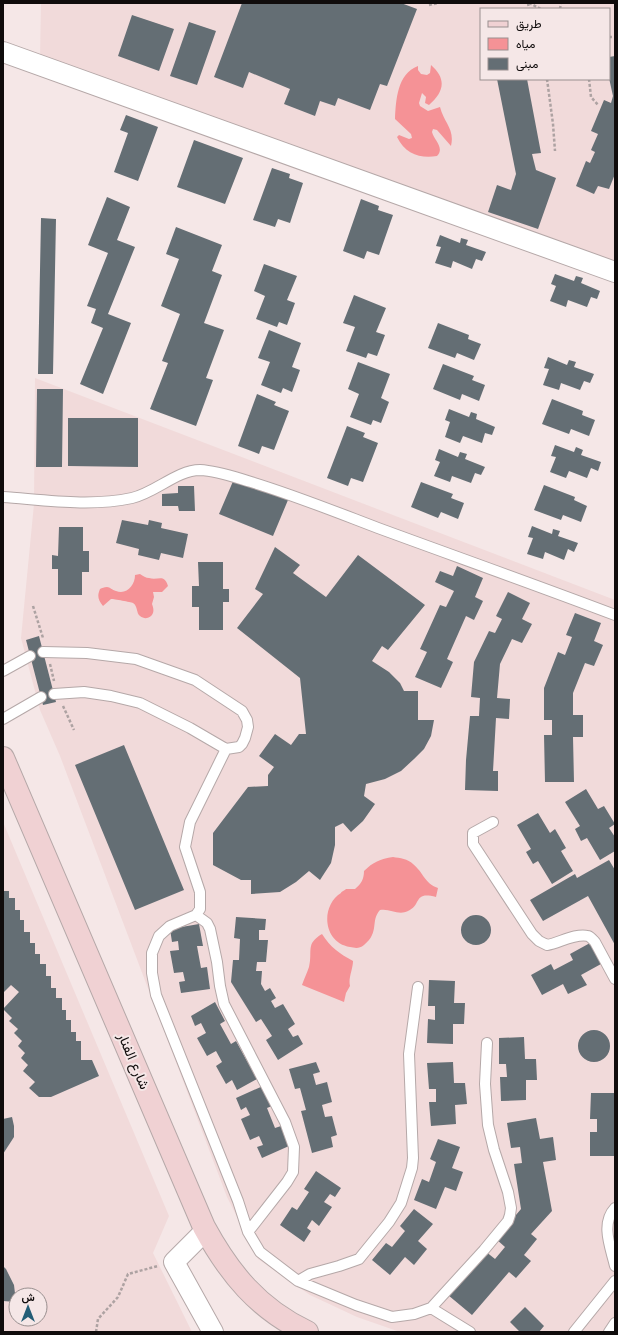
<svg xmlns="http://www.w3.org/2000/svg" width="618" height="1335" font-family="Jost,Vazirmatn,sans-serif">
  <rect width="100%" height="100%" fill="#f5e7e7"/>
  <path fill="#f1dada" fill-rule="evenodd" d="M41 3H615V264L40 59ZM481 9H609V79H481Z
    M35 378 615 600V1332H400L357 1317 310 1295 258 1259 227 1197 60 756 40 710 21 638 34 504Z
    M3 822 169 1216 153 1253 192 1332H3ZM16 1295H40V1319H16Z"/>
  <path fill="#f59296" d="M431 65C447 79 444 92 429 105L425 103 426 97 422 93 419 103 420 106 428 111 440 107C444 123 455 129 451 146L437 130 433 129 432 132C434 140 445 148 437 156 421 159 405 154 397 137L399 135 409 139 412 138 411 134 395 119C396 100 397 74 418 66V70L421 74 427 75 430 73Z
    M140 574C143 576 146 578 149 578 158 581 164 573 168 586L162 592H153L154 597 152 604C153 607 154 609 153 613 151 618 145 620 140 616 136 613 138 606 133 603 131 602 114 599 111 599L103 606C98 600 97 596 100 589 102 588 104 587 107 587 110 587 112 590 116 591 127 595 135 585 135 575Z
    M393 857C400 858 408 859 413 864 424 873 424 883 438 888L436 897C413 891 422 905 408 911 398 916 390 908 380 910 370 921 380 932 364 945 359 949 355 948 350 947 323 943 320 906 341 893 341 892 345 890 346 889 349 889 353 889 355 889 361 884 364 879 364 871 373 862 380 859 393 857Z
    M322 934C330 947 340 954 353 961 353 969 348 978 350 986L346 993 344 1002 302 985C304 979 307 973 309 967 313 951 305 944 322 934Z"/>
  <path fill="#646e74" d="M242 3H401L417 9 387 86 380 84 370 110 338 98 335 106 320 101 315 116 284 104 290 89 249 72 243 88 214 77Z
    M132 15 174 29 159 71 118 56Z
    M189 22 216 31 197 85 170 76Z
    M615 56V174L609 189 598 186 594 194 576 186 586 161 590 163 595 152 591 150 598 134 591 131 604 100 611 103 613 96 609 78V57Z
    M497 79H527L541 153 532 154 536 170 556 178 538 229 488 212 497 185 511 190 516 174Z
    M126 115 158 127 138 181 114 172 128 133 120 130Z
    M194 140 243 158 225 204 177 187Z
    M272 168 290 174 289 178 303 183 290 223 278 219 275 227 253 220Z
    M107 197 130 207 117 240 135 247 108 314 131 323 103 394 80 384 103 328 91 323 96 309 87 306 108 253 88 245Z
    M361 199 379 206 378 210 393 215 379 255 367 251 364 259 343 251Z
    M41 218 56 219 53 374H38Z
    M176 227 222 245 212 271 222 275 204 323 224 330 206 378 213 380 196 426 150 409 168 363 162 361 180 314 161 306 179 259 166 254Z
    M440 235 460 243 461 238 468 240 466 245 486 252 482 261 476 259 472 269 453 261 451 268 435 263 441 247 436 246Z
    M264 264 297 276 287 300 295 303 287 325 279 322 277 327 256 319 265 296 254 291Z
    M555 274 574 281 576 276 583 278 581 283 600 291 597 299 591 297 587 307 568 300 566 307 550 301 556 286 551 284Z
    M354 295 386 308 376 332 385 335 377 356 368 353 366 358 346 351 355 327 343 323Z
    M438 323 469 335 468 339 481 344 474 360 457 353 455 358 428 348Z
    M269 330 301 343 292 367 300 370 292 392 283 388 281 393 261 385 270 362 258 358Z
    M548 357 567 365 569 360 576 362 574 367 594 374 590 383 584 381 580 390 561 383 559 390 543 385 549 369 544 368Z
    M358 362 390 374 381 398 389 402 381 423 373 420 371 425 350 417 359 394 348 389Z
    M443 364 474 376 472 380 485 385 479 401 462 394 460 400 433 389Z
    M37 389H63L62 467H36Z
    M257 394 276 402 274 405 289 411 274 450 262 446 259 454 238 446Z
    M552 399 583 411 582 415 595 420 589 436 571 429 569 434 542 424Z
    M449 409 469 417 471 412 477 414 476 419 495 427 492 435 485 433 482 443 463 436 460 443 445 437 450 422 445 420Z
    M68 418H138V467L68 466Z
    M347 426 365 433 363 437 378 443 363 482 351 478 348 486 327 478Z
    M555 445 574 452 576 447 583 450 581 455 601 462 598 471 591 468 587 478 569 471 566 478 550 472 556 457 551 456Z
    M439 449 458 457 460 452 467 454 465 459 485 467 481 475 475 473 471 483 452 476 450 482 434 476 440 462 435 460Z
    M234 479 288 500 273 536 219 514Z
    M421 482 453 494 451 498 464 503 458 519 441 512 438 518 411 507Z
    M544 485 575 497 574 500 587 506 581 522 563 515 561 520 534 510Z
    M178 486H194L195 511H179L178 506H162V494L178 493Z
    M122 520 148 525 149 520 162 523 161 528 188 534 183 558 161 553 159 560 138 555 139 549 116 543Z
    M532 526 552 534 553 529 560 531 558 536 578 543 574 552 568 549 564 560 545 552 543 559 527 554 533 538 528 537Z
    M59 527H83V551H89V572H82V595H58V569H52V555L58 556Z
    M275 547 300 565 293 573 326 597 358 555 425 605 388 650 382 646 372 661 389 672 400 683 404 691H418V720H434L431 736 424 749 414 759 401 771 385 779 366 784 364 796 375 804 363 821 351 832 343 823 335 827V845L331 863 320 880 309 871 296 882 280 892 251 894V880H241L213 865V833L248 787 268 786V775L274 767 259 756 275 734 291 745 299 734H306L300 678 237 628 263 594 255 589Z
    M198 562H223V589H229V602H223V630H199V607H192V586H199Z
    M457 566 483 578 475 597 483 601 474 620 466 616 447 659 453 662 441 688 415 677 427 652 420 649 440 605 446 607 454 591 435 582 440 571 453 576Z
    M508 592 530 603 522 619 532 624 522 643 512 639 500 664 497 698 510 699 509 719 496 718 493 771H498V791L465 790 466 760 470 716H479L480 698 471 697 474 662 489 631 495 633 502 619 496 616Z
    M575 613 601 623 594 641 603 645 594 666 585 663 573 693V715H583V737H573L574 782H545L544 735H552V720H544V688L558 652 565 655 572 637 566 635Z
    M39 636 56 702 43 705 26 640Z
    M124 745 184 890 135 910 75 765Z
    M586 789 598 809 604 806 615 824 609 828 615 837V851L600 860 587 838 581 841 575 829 580 826 565 802Z
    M538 813 550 833 555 829 566 848 561 851 573 871 552 884 538 861 533 864 526 852 531 849 517 825Z
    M609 860 615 870V945L588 896 543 921 530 900 575 874 577 878Z
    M3 891H9V898H15V910H20V920H24V932H30V943H35V954H40V964H46V976H51V988H56V998H62V1010H66V1020H71V1032H76V1041H81V1060H92L99 1076 51 1097H39L29 1088 35 1082 23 1071 28 1065 21 1058 25 1053 18 1046 22 1041 14 1033 18 1029 9 1021 12 1018 3 1009 19 992 11 985 3 993Z
    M461 930a15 15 0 1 1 30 0a15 15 0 1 1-30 0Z
    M236 917 266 919 265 930H259V940H268L266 962H257L256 971H262L261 984 265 991 270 988 276 998 271 1001 275 1008 283 1004 295 1024 288 1029 293 1037 298 1035 303 1044 278 1060 266 1040 272 1036 261 1019 256 1022 231 982 233 960H239L240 939 234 938Z
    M199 924 203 946H197L201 968 207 967 210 989 181 993 179 982 185 981 183 972 174 973 170 951 179 950 178 941 172 942 170 929Z
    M590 943 601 964 581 975 587 985 568 994 563 984 542 995 531 975 551 964 554 970 573 960 570 954Z
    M429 980 455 981 454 1003H465L464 1024H453V1044L427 1043 428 1019 435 1020V1006H428Z
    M215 1002 225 1021 220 1024 231 1044 236 1041 257 1079 237 1090 232 1080 226 1084 216 1066 222 1062 216 1051 207 1056 197 1038 206 1033 201 1023 195 1026 191 1016Z
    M578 1046a16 16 0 1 1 32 0a16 16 0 1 1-32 0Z
    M524 1037 525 1059H536L537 1080H526V1100L501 1101 500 1077H507L506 1064H499V1038Z
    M316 1062 320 1072 313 1074 316 1085 327 1082 332 1102 322 1105 325 1117 332 1116 337 1135 331 1137 333 1147 312 1153 301 1111 306 1110 300 1088 295 1089 289 1069Z
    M453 1062 454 1083H465L467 1104 455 1105 456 1124 431 1126 429 1102H436V1089H429L427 1063Z
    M263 1086 272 1106 267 1108 275 1128 281 1126 289 1146 262 1158 257 1147 263 1145 259 1136 250 1140 241 1119 250 1115 246 1107 241 1110 236 1098Z
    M591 1093H615V1156H590V1132H597V1119H590Z
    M12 1117 14 1126V1137L3 1154V1119Z
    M536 1118 540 1139 553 1137 556 1160 543 1162 552 1211 531 1234 537 1239 524 1255 531 1261 516 1278 509 1272 472 1315 448 1295 485 1251 495 1259 505 1247 496 1239 521 1209 514 1164 522 1163 520 1147 511 1148 507 1123Z
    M438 1139 460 1147 452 1168 463 1172 456 1191 445 1187 436 1209 414 1200 422 1179 429 1182 436 1162 430 1159Z
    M316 1171 341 1188 335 1197 330 1194 324 1202 332 1207 319 1226 312 1220 307 1228 311 1231 304 1242 280 1225 292 1207 297 1210 309 1192 304 1189Z
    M414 1209 433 1224 418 1241 427 1249 414 1265 405 1257 390 1275 372 1260 386 1243 392 1247 405 1231 400 1226Z
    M3 1266 6 1269 14 1285 16 1302 3 1301Z
    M525 1307 544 1326 539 1332H520L510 1322Z"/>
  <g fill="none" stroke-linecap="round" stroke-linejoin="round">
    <g stroke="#b5a8a8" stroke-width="12">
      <path id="lane" d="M3 497C45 500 90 507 132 498 155 493 177 470 200 470 218 471 234 477 251 482 294 495 336 512 378 528 457 557 536 585 615 615
        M43 652 87 653 136 659 195 680 242 711 247 720 248 727 245 738 242 744 239 747 226 749 190 728 140 703 111 696 84 692 54 694
        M3 671 30 656
        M3 719 41 697
        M226 749 190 822 185 847 200 892V909L196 915 170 926 159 936 152 953V973L156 995 238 1201 248 1232 260 1252 298 1281 310 1274 339 1266 359 1259 389 1222 401 1203 412 1168 413 1158 409 1054 418 987
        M493 822 473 833V844L532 934 539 941 547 945C559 943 575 933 588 936 591 937 593 940 595 942L615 979
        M196 915 207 923 210 929 217 962 220 986 224 1004 285 1122 294 1147 293 1172 287 1182 248 1232
        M615 1208C600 1224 611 1248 615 1266
        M298 1281 356 1305 392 1317 414 1314 431 1308 470 1332
        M431 1308 484 1250 508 1221 510 1215 511 1208 508 1192 494 1150 488 1125 485 1084 487 1043
        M574 1332 615 1281
        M609 1332 615 1323"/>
    </g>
    <g stroke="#b5a8a8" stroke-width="22">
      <path id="street" d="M3 52 615 272
        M206 1230 174 1262 213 1332"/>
    </g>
    <g stroke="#b5a8a8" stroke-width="24">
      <path id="secondary" d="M3 758 204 1227C229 1273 258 1309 307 1332"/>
    </g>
    <path stroke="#ada2a2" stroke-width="2.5" stroke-dasharray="3 2" stroke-linecap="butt" d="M528 3 529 9
      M529 3 541 9
      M429 5 438 3
      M560 9 561 3
      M609 37H615
      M547 79 553 124 555 151
      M589 79 591 97 598 105
      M33 606 43 638
      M50 664 54 681
      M63 706 74 730
      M96 1332 98 1319 118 1297 128 1274 158 1266"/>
    <use href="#lane" stroke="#fff" stroke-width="10"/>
    <use href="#street" stroke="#fff" stroke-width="20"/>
    <use href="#secondary" stroke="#f0d1d3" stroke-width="22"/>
  </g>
  <g text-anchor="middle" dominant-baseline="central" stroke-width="4" stroke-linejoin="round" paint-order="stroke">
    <g font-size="14" fill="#100c0c" stroke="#f5e7e7">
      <text transform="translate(134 1061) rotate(67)">شارع الفنار</text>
    </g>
  </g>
  <rect width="618" height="1335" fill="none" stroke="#100c0c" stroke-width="8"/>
  <rect x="480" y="8" width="130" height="72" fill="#f5e7e7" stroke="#998f8f"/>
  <rect x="488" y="21" width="20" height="6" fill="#f0d1d3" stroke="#998f8f"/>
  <text x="516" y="28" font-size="12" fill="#100c0c">طريق</text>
  <rect x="488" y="38" width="20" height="12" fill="#f59296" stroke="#998f8f"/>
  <text x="516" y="48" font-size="12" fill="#100c0c">مياه</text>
  <rect x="488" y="58" width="20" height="12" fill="#646e74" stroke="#998f8f"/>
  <text x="516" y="68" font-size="12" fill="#100c0c">مبنى</text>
  <g transform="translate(28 1307)"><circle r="19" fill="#f5e7e7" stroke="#998f8f"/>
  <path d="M0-3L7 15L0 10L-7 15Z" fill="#235d76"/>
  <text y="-6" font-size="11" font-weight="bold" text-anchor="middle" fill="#100c0c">ش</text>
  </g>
</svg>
